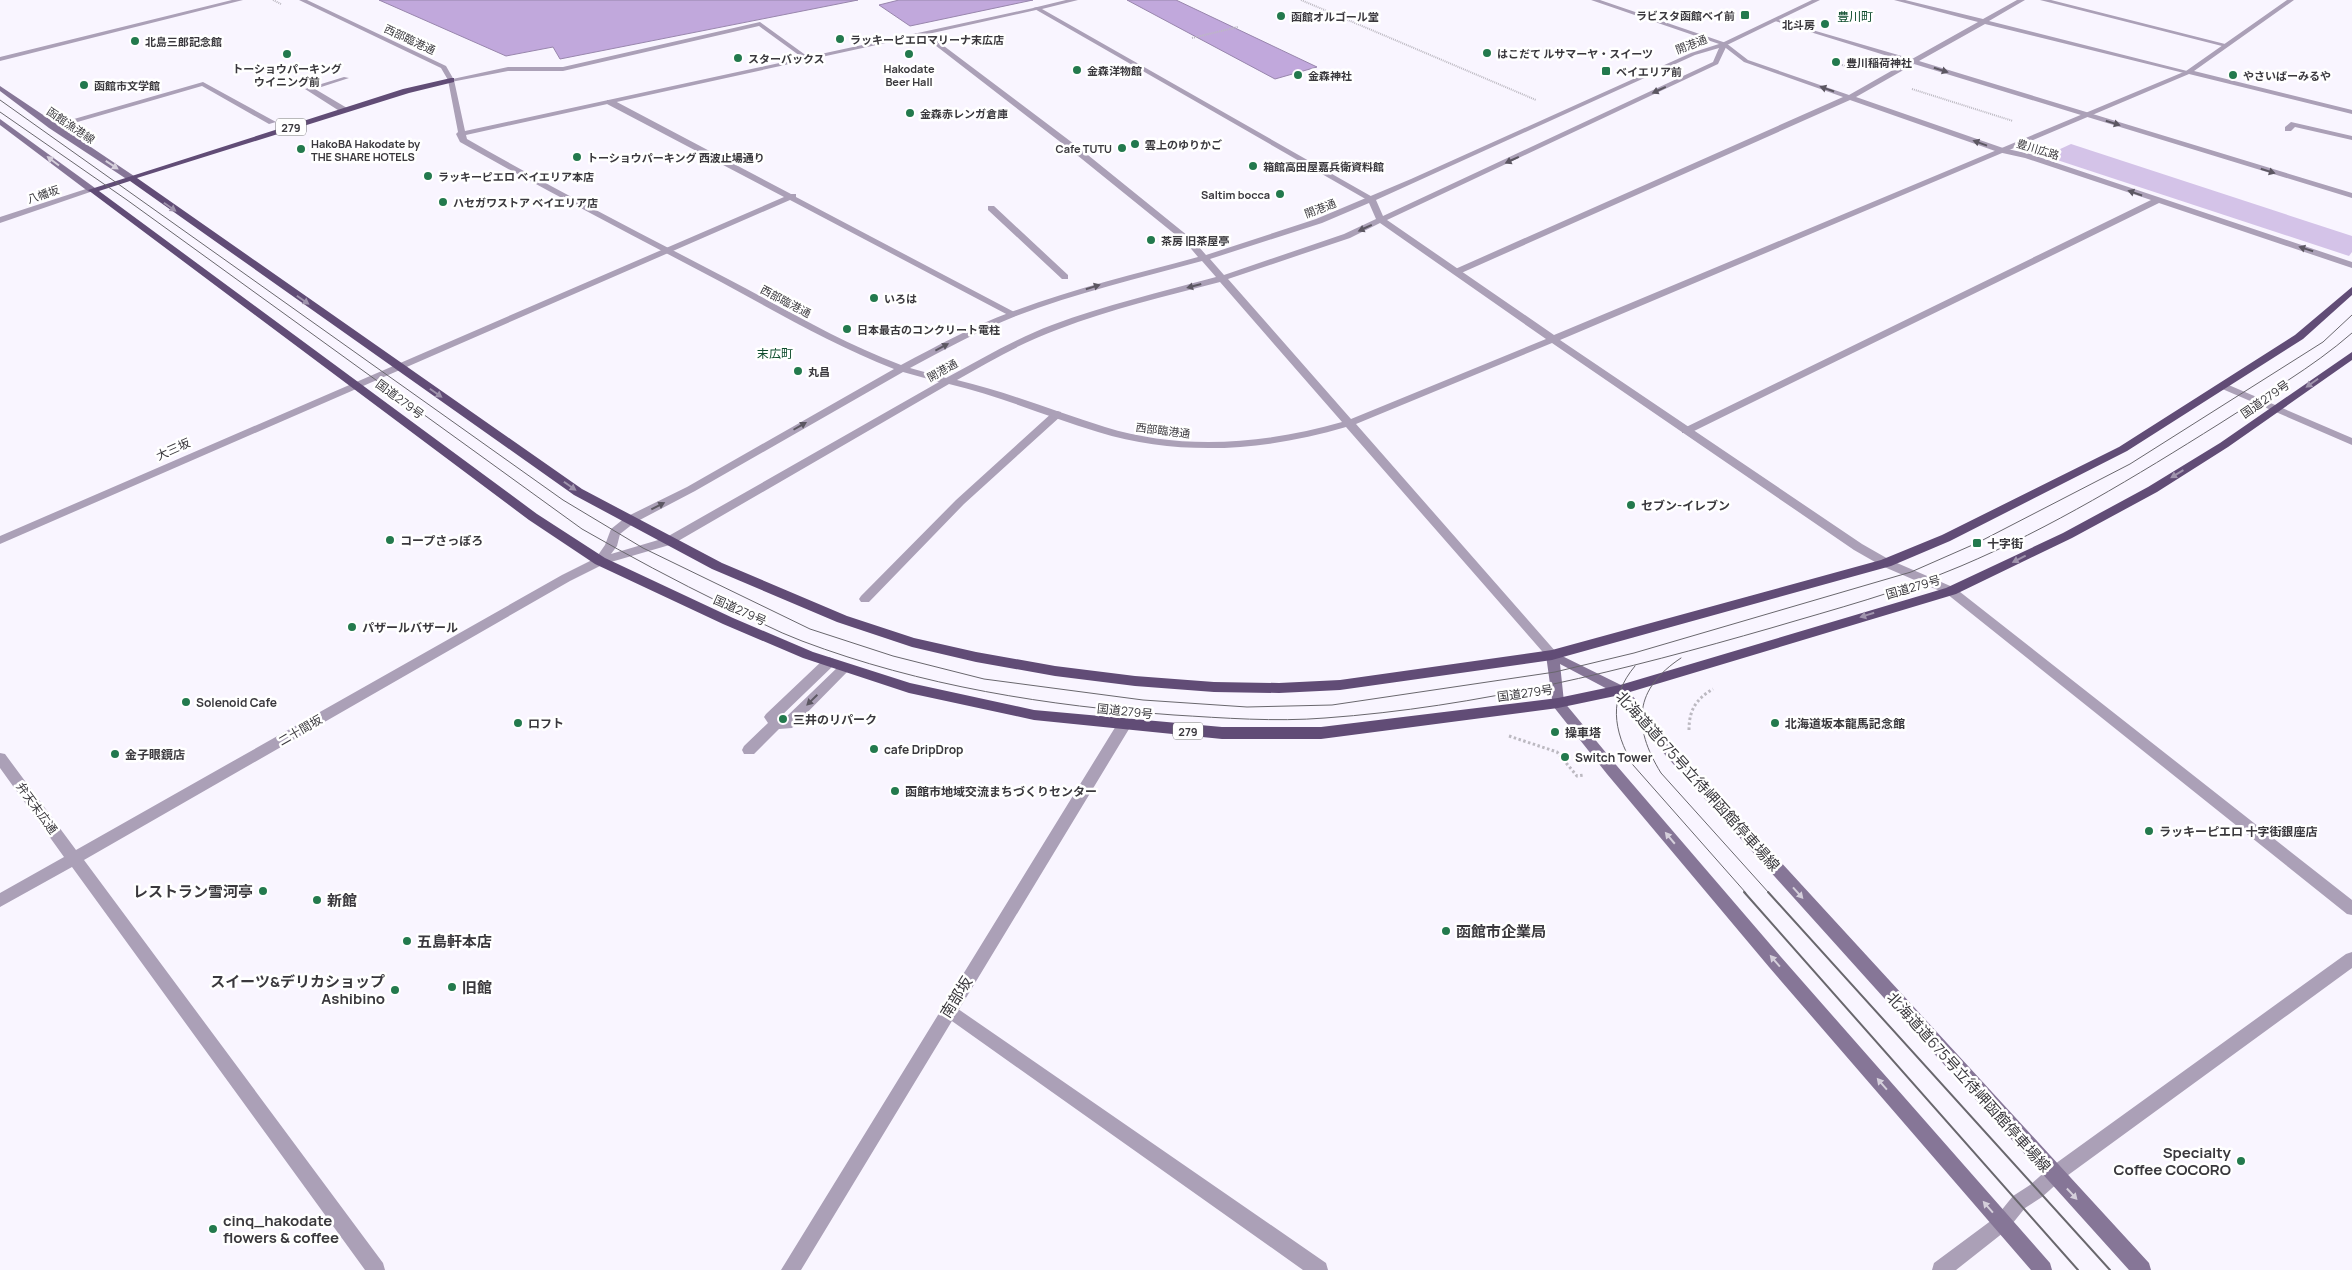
<svg xmlns="http://www.w3.org/2000/svg" width="2352" height="1270" font-family="Manrope,'Noto Sans JP',sans-serif">
  <rect width="100%" height="100%" fill="#f9f5ff"/>
  <path fill="#d4c3e8" d="M2071 144 2352 236V252L2349 256 2045 156Z"/>
  <path fill="#c1a8dc" stroke="#9886ac" d="M379 0H858L560 59 553 47 506 56Z
    M899 0H1033L910 26 879 5Z
    M1127 0H1176L1317 67 1275 79Z"/>
  <g fill="none" stroke-linecap="round" stroke-linejoin="round">
    <path stroke="#bcb9c1" stroke-width="2" stroke-dasharray="1 1" stroke-linecap="butt" d="M273 0 281 4
      M1301 0 1536 100
      M1192 38 1238 27
      M1842 65 1854 69
      M1912 89 2013 121
      M1365 170 1375 166 1382 169"/>
    <path stroke="#bcb9c1" stroke-width="3" stroke-dasharray="2.5 2.5" stroke-linecap="butt" d="M1689 730C1689 710 1696 699 1713 689
      M1509 736 1557 752 1577 776 1584 775"/>
    <path fill="#aba0b7" fill-rule="evenodd" d="M760 22 811 59V61H807L759 26 563 71H508L451 82 448 80 508 67H563Z
      M344 77 349 78 315 89 347 108V112H341L305 89Z
      M203 82 276 122 269 124 202 86 74 123 67 121Z
      M2291 122 2352 136V140L2295 127 2291 131H2285V127Z
      M988 206H994L1068 275V279H1062L988 210Z
      M1057 411 1061 412V416L964 504 869 602H861L859 599 861 596 956 500 1053 412Z
      M829 657 834 659 835 662 834 665 779 718 780 719H784L840 665H850L851 668 792 728 779 729 754 754H744L742 750 744 746 768 723 764 717 766 714 824 659Z"/>
    <path fill="#aba0b7" fill-rule="evenodd" d="M232 0H243L0 61V57Z
      M1066 0H1078L1042 9 1376 199 1369 201 1033 8Z
      M1591 0H1600L1726 43 1748 60 1849 95 1907 62 1775 21V19L1912 59 1978 22 1894 0H1905L1983 19 2017 0H2025L1989 21 2191 72 2188 74 1985 24 1919 61 2352 193V198L1914 64 1856 97 2003 148 2030 154 2352 262V268L2159 203 1690 433H1682V429L2151 200 2025 158 1998 152 1850 100 1459 274H1453V270L1843 97 1744 62 1722 45Z
      M2040 0H2051L2229 45 2226 47Z
      M607 100H613L791 194H796V197L1018 314 1013 317 1010 316 790 200 0 544V536L784 197 607 104Z
      M2352 952V968L2060 1181 2042 1197 2025 1208 2008 1229 1956 1270H1932L1934 1263 1996 1217 2013 1196 2030 1185 2048 1169 2346 954Z
      M948 1002 1326 1263 1328 1270H1303L942 1014 940 1009 942 1004Z"/>
    <path fill="#aba0b7" fill-rule="evenodd" d="M299 0H307L446 66 454 80 465 131 1038 7 1036 10 928 34 1078 147 1193 240 1206 255 1316 219 1411 179 1691 53 1722 43 1812 0H1820L1727 45 1718 64 1387 220 1554 335 2186 71 2287 0H2294L2194 71 2352 110V114L2189 74 1560 340 1862 544 1890 560 1955 588 2352 900V915L2347 914 1947 594 1882 566 1854 550 1552 343 1356 424 1556 652 1558 655 1556 658H1548L1346 427C1265 451 1180 457 1098 432 1048 417 1000 396 949 384L673 544 604 564 570 581 84 860 383 1263 385 1270H365L72 867 0 907V893L64 857 0 768V753L5 754 76 850 562 575 596 558 605 545 611 529 626 517 687 487 894 369C833 345 778 313 721 282 634 236 546 191 460 142L456 134 458 132 448 80 441 68ZM922 35 1072 151 1187 244 1198 257C1135 274 1072 289 1011 312 973 326 937 346 901 365 840 342 785 309 728 279 640 233 552 188 467 139L466 135ZM1719 48 1713 62 1383 216 1376 200 1695 55ZM1369 203 1376 219 1344 234 1224 275 1210 259 1322 223ZM1380 223 1546 339 1351 419 1228 279 1350 238ZM1202 261 1216 277C1161 292 1105 305 1052 325 1015 339 981 359 946 378L910 368C945 349 979 331 1016 316 1076 293 1140 278 1202 261ZM1220 282 1342 422C1265 444 1182 451 1105 427 1056 412 1008 392 957 380 990 361 1023 342 1059 329 1111 309 1166 296 1220 282ZM903 372 939 382 665 538 611 554 617 546 620 534 634 523 695 491Z
      M89 188 96 190 0 223V217Z
      M2224 383 2352 438V445L2220 388 2219 386Z
      M1124 720 1129 721 1131 725 1129 729 801 1270H781L1119 721Z"/>
    <path fill="#867697" fill-rule="evenodd" d="M0 86 134 176V180H128L49 128 0 91Z
      M0 119 95 188V192H89L0 125Z
      M1552 651 1625 687 1676 748 2149 1263 2151 1270H2129L1666 756 1615 693 1560 664 1564 702 1617 766 1781 957 2050 1263 2052 1270H2031L1769 967 1607 774 1553 706 1546 655Z"/>
    <path fill="#614c76" fill-rule="evenodd" d="M451 78H454V82L409 93 137 178 582 489 722 563 847 616 914 638 976 652 1055 666 1135 676 1214 682 1279 683 1340 680 1552 650 1881 560 1942 535 2119 447 2295 335 2352 287V295L2303 339 2127 451 1950 541 1891 566 1552 660 1340 690 1279 693 1214 692 1135 686 1055 676 976 662 912 647 837 622 712 569 574 495 130 181 99 191 537 514 605 558 733 618 813 652 910 683 1034 710 1222 727H1321L1558 698 1620 685 1946 588 2063 533 2148 487 2220 443 2352 352V360L2228 447 2157 492 2072 538 1956 594 1620 695 1558 708 1321 739H1222L1034 720 909 693 803 658 723 624 595 564 529 520 88 190 403 89Z"/>
    <path stroke="#69676d" stroke-width="1" d="M0 100 563 500 643 548 810 629 893 656 984 679 1143 700 1247 707 1332 705 1555 672 1634 653 1911 572 1977 543 2130 464 2323 342 2352 315
      M0 112 127 200 582 529C629 556 676 581 725 605 750 617 775 631 802 641 921 686 1048 706 1174 715 1224 718 1275 722 1325 718 1478 707 1625 670 1771 628 1835 609 1900 592 1961 566 2051 528 2136 476 2219 424 2264 395 2312 368 2352 333
      M1681 658C1634 689 1632 726 1661 773L1769 893
      M1635 666C1608 698 1613 730 1633 765L1746 893"/>
    <path stroke="#69676d" stroke-width="2" d="M1744 892 2078 1270
      M1768 892 2110 1270"/>
  </g>
  <defs><path id="oneway-solid" d="M-6-.8H1V-3.2L6.5 0L1 3.2V.8H-6Z" transform="scale(1.25)"/></defs>
  <g fill="#5c5762">
    <use href="#oneway-solid" transform="translate(1941 70) rotate(17)"/>
    <use href="#oneway-solid" transform="translate(1827 89) rotate(-161)"/>
    <use href="#oneway-solid" transform="translate(1659 90) rotate(155)"/>
    <use href="#oneway-solid" transform="translate(2113 123) rotate(17)"/>
    <use href="#oneway-solid" transform="translate(1980 143) rotate(-160)"/>
    <use href="#oneway-solid" transform="translate(1512 160) rotate(155)"/>
    <use href="#oneway-solid" transform="translate(2268 171) rotate(17)"/>
    <use href="#oneway-solid" transform="translate(2135 193) rotate(-161)"/>
    <use href="#oneway-solid" transform="translate(1365 228) rotate(155)"/>
    <use href="#oneway-solid" transform="translate(2306 249) rotate(-162)"/>
    <use href="#oneway-solid" transform="translate(1194 286) rotate(165)"/>
    <use href="#oneway-solid" transform="translate(1093 287) rotate(-17)"/>
    <use href="#oneway-solid" transform="translate(942 347) rotate(-28)"/>
    <use href="#oneway-solid" transform="translate(800 426) rotate(-30)"/>
    <use href="#oneway-solid" transform="translate(658 506) rotate(-27)"/>
    <use href="#oneway-solid" transform="translate(812 700) rotate(136)"/>
  </g>
  <g fill="#d5cfdb">
    <use href="#oneway-solid" transform="translate(53 161) rotate(-143)"/>
    <use href="#oneway-solid" transform="translate(112 165) rotate(33)"/>
    <use href="#oneway-solid" transform="translate(1670 838) rotate(-130)"/>
    <use href="#oneway-solid" transform="translate(1798 893) rotate(48)"/>
    <use href="#oneway-solid" transform="translate(1775 961) rotate(-131)"/>
    <use href="#oneway-solid" transform="translate(1882 1084) rotate(-131)"/>
    <use href="#oneway-solid" transform="translate(2072 1194) rotate(47)"/>
    <use href="#oneway-solid" transform="translate(1988 1207) rotate(-131)"/>
  </g>
  <g fill="#a094ad">
    <use href="#oneway-solid" transform="translate(170 207) rotate(35)"/>
    <use href="#oneway-solid" transform="translate(303 300) rotate(35)"/>
    <use href="#oneway-solid" transform="translate(2312 383) rotate(145)"/>
    <use href="#oneway-solid" transform="translate(436 393) rotate(35)"/>
    <use href="#oneway-solid" transform="translate(2177 474) rotate(149)"/>
    <use href="#oneway-solid" transform="translate(570 486) rotate(35)"/>
    <use href="#oneway-solid" transform="translate(2019 559) rotate(153)"/>
    <use href="#oneway-solid" transform="translate(1867 615) rotate(163)"/>
  </g>
  <g fill="#23794d" stroke="#fff" stroke-width="2">
    <rect x="1740" y="10" width="10" height="10" rx="2.5"/>
    <circle cx="1281" cy="16" r="5"/>
    <circle cx="1825" cy="24" r="5"/>
    <circle cx="840" cy="39" r="5"/>
    <circle cx="135" cy="41" r="5"/>
    <circle cx="1487" cy="53" r="5"/>
    <circle cx="287" cy="54" r="5"/>
    <circle cx="909" cy="54" r="5"/>
    <circle cx="738" cy="58" r="5"/>
    <circle cx="1836" cy="62" r="5"/>
    <circle cx="1077" cy="70" r="5"/>
    <rect x="1601" y="66" width="10" height="10" rx="2.5"/>
    <circle cx="1298" cy="75" r="5"/>
    <circle cx="2233" cy="75" r="5"/>
    <circle cx="84" cy="85" r="5"/>
    <circle cx="910" cy="113" r="5"/>
    <circle cx="1135" cy="144" r="5"/>
    <circle cx="1122" cy="148" r="5"/>
    <circle cx="301" cy="149" r="5"/>
    <circle cx="577" cy="157" r="5"/>
    <circle cx="1253" cy="166" r="5"/>
    <circle cx="428" cy="176" r="5"/>
    <circle cx="1280" cy="194" r="5"/>
    <circle cx="443" cy="202" r="5"/>
    <circle cx="1151" cy="240" r="5"/>
    <circle cx="874" cy="298" r="5"/>
    <circle cx="847" cy="329" r="5"/>
    <circle cx="798" cy="371" r="5"/>
    <circle cx="1631" cy="505" r="5"/>
    <circle cx="390" cy="540" r="5"/>
    <rect x="1972" y="538" width="10" height="10" rx="2.5"/>
    <circle cx="352" cy="627" r="5"/>
    <circle cx="186" cy="702" r="5"/>
    <circle cx="783" cy="719" r="5"/>
    <circle cx="518" cy="723" r="5"/>
    <circle cx="1775" cy="723" r="5"/>
    <circle cx="1555" cy="732" r="5"/>
    <circle cx="874" cy="749" r="5"/>
    <circle cx="115" cy="754" r="5"/>
    <circle cx="1565" cy="757" r="5"/>
    <circle cx="895" cy="791" r="5"/>
    <circle cx="2149" cy="831" r="5"/>
    <circle cx="263" cy="891" r="5"/>
    <circle cx="317" cy="900" r="5"/>
    <circle cx="1446" cy="931" r="5"/>
    <circle cx="407" cy="941" r="5"/>
    <circle cx="452" cy="987" r="5"/>
    <circle cx="395" cy="990" r="5"/>
    <circle cx="2241" cy="1161" r="5"/>
    <circle cx="213" cy="1229" r="5"/>
  </g>
  <g text-anchor="middle" dominant-baseline="central" stroke-width="5" stroke-linejoin="round" paint-order="stroke">
    <g font-size="11" font-weight="bold" fill="#3a383d" stroke="#fff" text-anchor="start">
      <text x="1735" y="15" text-anchor="end">ラビスタ函館ベイ前</text>
      <text x="1291" y="16">函館オルゴール堂</text>
      <text x="1815" y="24" text-anchor="end">北斗房</text>
      <text x="850" y="39">ラッキーピエロマリーナ末広店</text>
      <text x="145" y="41">北島三郎記念館</text>
      <text x="1497" y="53">はこだて ルサマーヤ・スイーツ</text>
      <text x="748" y="58">スターバックス</text>
      <text x="1846" y="62">豊川稲荷神社</text>
      <text x="287" y="68" text-anchor="middle">トーショウパーキング<tspan x="287" dy="13">ウイニング前</tspan></text>
      <text x="909" y="68" text-anchor="middle">Hakodate<tspan x="909" dy="13">Beer Hall</tspan></text>
      <text x="1087" y="70">金森洋物館</text>
      <text x="1616" y="71">ベイエリア前</text>
      <text x="1308" y="75">金森神社</text>
      <text x="2243" y="75">やさいばーみるや</text>
      <text x="94" y="85">函館市文学館</text>
      <text x="920" y="113">金森赤レンガ倉庫</text>
      <text x="311" y="143">HakoBA Hakodate by<tspan x="311" dy="13">THE SHARE HOTELS</tspan></text>
      <text x="1145" y="144">雲上のゆりかご</text>
      <text x="1112" y="148" text-anchor="end">Cafe TUTU</text>
      <text x="587" y="157">トーショウパーキング 西波止場通り</text>
      <text x="1263" y="166">箱館高田屋嘉兵衛資料館</text>
      <text x="438" y="176">ラッキーピエロ ベイエリア本店</text>
      <text x="1270" y="194" text-anchor="end">Saltim bocca</text>
      <text x="453" y="202">ハセガワストア べイエリア店</text>
      <text x="1161" y="240">茶房 旧茶屋亭</text>
      <text x="884" y="298">いろは</text>
      <text x="857" y="329">日本最古のコンクリート電柱</text>
      <text x="808" y="371">丸昌</text>
    </g>
    <g font-size="11" fill="#3a383d" stroke="#fff">
      <text transform="translate(410 39) rotate(25)">西部臨港通</text>
      <text transform="translate(1691 44) rotate(-21)">開港通</text>
      <text transform="translate(71 125) rotate(34)">函館漁港線</text>
      <text transform="translate(2038 149) rotate(17)">豊川広路</text>
      <text transform="translate(43 194) rotate(-18)">八幡坂</text>
      <text transform="translate(1320 208) rotate(-21)">開港通</text>
      <text transform="translate(786 301) rotate(28)">西部臨港通</text>
      <text transform="translate(942 370) rotate(-29)">開港通</text>
      <text transform="translate(1163 430) rotate(7)">西部臨港通</text>
    </g>
    <g fill="#fff" stroke="#757477" stroke-width="1">
      <rect x="276" y="118.5" width="30" height="17" rx="4"/>
      <rect x="1173" y="722.5" width="30" height="17" rx="4"/>
    </g>
    <g font-size="11" font-weight="bold" fill="#3a383d">
      <text x="291" y="127">279</text>
      <text x="1188" y="731">279</text>
    </g>
    <g font-size="12" fill="#0d4b2c" stroke="#fff">
      <text x="1855" y="16">豊川町</text>
      <text x="775" y="353">末広町</text>
    </g>
    <g font-size="12" fill="#3a383d" stroke="#fff">
      <text transform="translate(400 399) rotate(37)">国道279号</text>
      <text transform="translate(2265 399) rotate(-35)">国道279号</text>
      <text transform="translate(173 449) rotate(-24)">大三坂</text>
      <text transform="translate(1913 587) rotate(-16)">国道279号</text>
      <text transform="translate(740 610) rotate(24)">国道279号</text>
      <text transform="translate(1525 693) rotate(-8)">国道279号</text>
      <text transform="translate(1125 711) rotate(6)">国道279号</text>
      <text transform="translate(300 730) rotate(-30)">二十間坂</text>
      <text transform="translate(37 808) rotate(54)">弁天末広通</text>
    </g>
    <g font-size="12" font-weight="bold" fill="#3a383d" stroke="#fff" text-anchor="start">
      <text x="1641" y="505">セブン-イレブン</text>
      <text x="400" y="540">コープさっぽろ</text>
      <text x="1987" y="543">十字街</text>
      <text x="362" y="627">パザールバザール</text>
      <text x="196" y="702">Solenoid Cafe</text>
      <text x="793" y="719">三井のリパーク</text>
      <text x="528" y="723">ロフト</text>
      <text x="1785" y="723">北海道坂本龍馬記念館</text>
      <text x="1565" y="732">操車塔</text>
      <text x="884" y="749">cafe DripDrop</text>
      <text x="125" y="754">金子眼鏡店</text>
      <text x="1575" y="757">Switch Tower</text>
      <text x="905" y="791">函館市地域交流まちづくりセンター</text>
      <text x="2159" y="831">ラッキーピエロ 十字街銀座店</text>
    </g>
    <g font-size="15" fill="#3a383d" stroke="#fff">
      <text transform="translate(1698 781) rotate(48)">北海道道675号立待岬函館停車場線</text>
      <text transform="translate(956 997) rotate(-58)">南部坂</text>
      <text transform="translate(1969 1082) rotate(48)">北海道道675号立待岬函館停車場線</text>
    </g>
    <g font-size="15" font-weight="bold" fill="#3a383d" stroke="#fff" text-anchor="start">
      <text x="253" y="891" text-anchor="end">レストラン雪河亭</text>
      <text x="327" y="900">新館</text>
      <text x="1456" y="931">函館市企業局</text>
      <text x="417" y="941">五島軒本店</text>
      <text x="385" y="981" text-anchor="end">スイーツ&amp;デリカショップ<tspan x="385" dy="17">Ashibino</tspan></text>
      <text x="462" y="987">旧館</text>
      <text x="2231" y="1152" text-anchor="end">Specialty<tspan x="2231" dy="17">Coffee COCORO</tspan></text>
      <text x="223" y="1220">cinq_hakodate<tspan x="223" dy="17">flowers &amp; coffee</tspan></text>
    </g>
  </g>
</svg>
